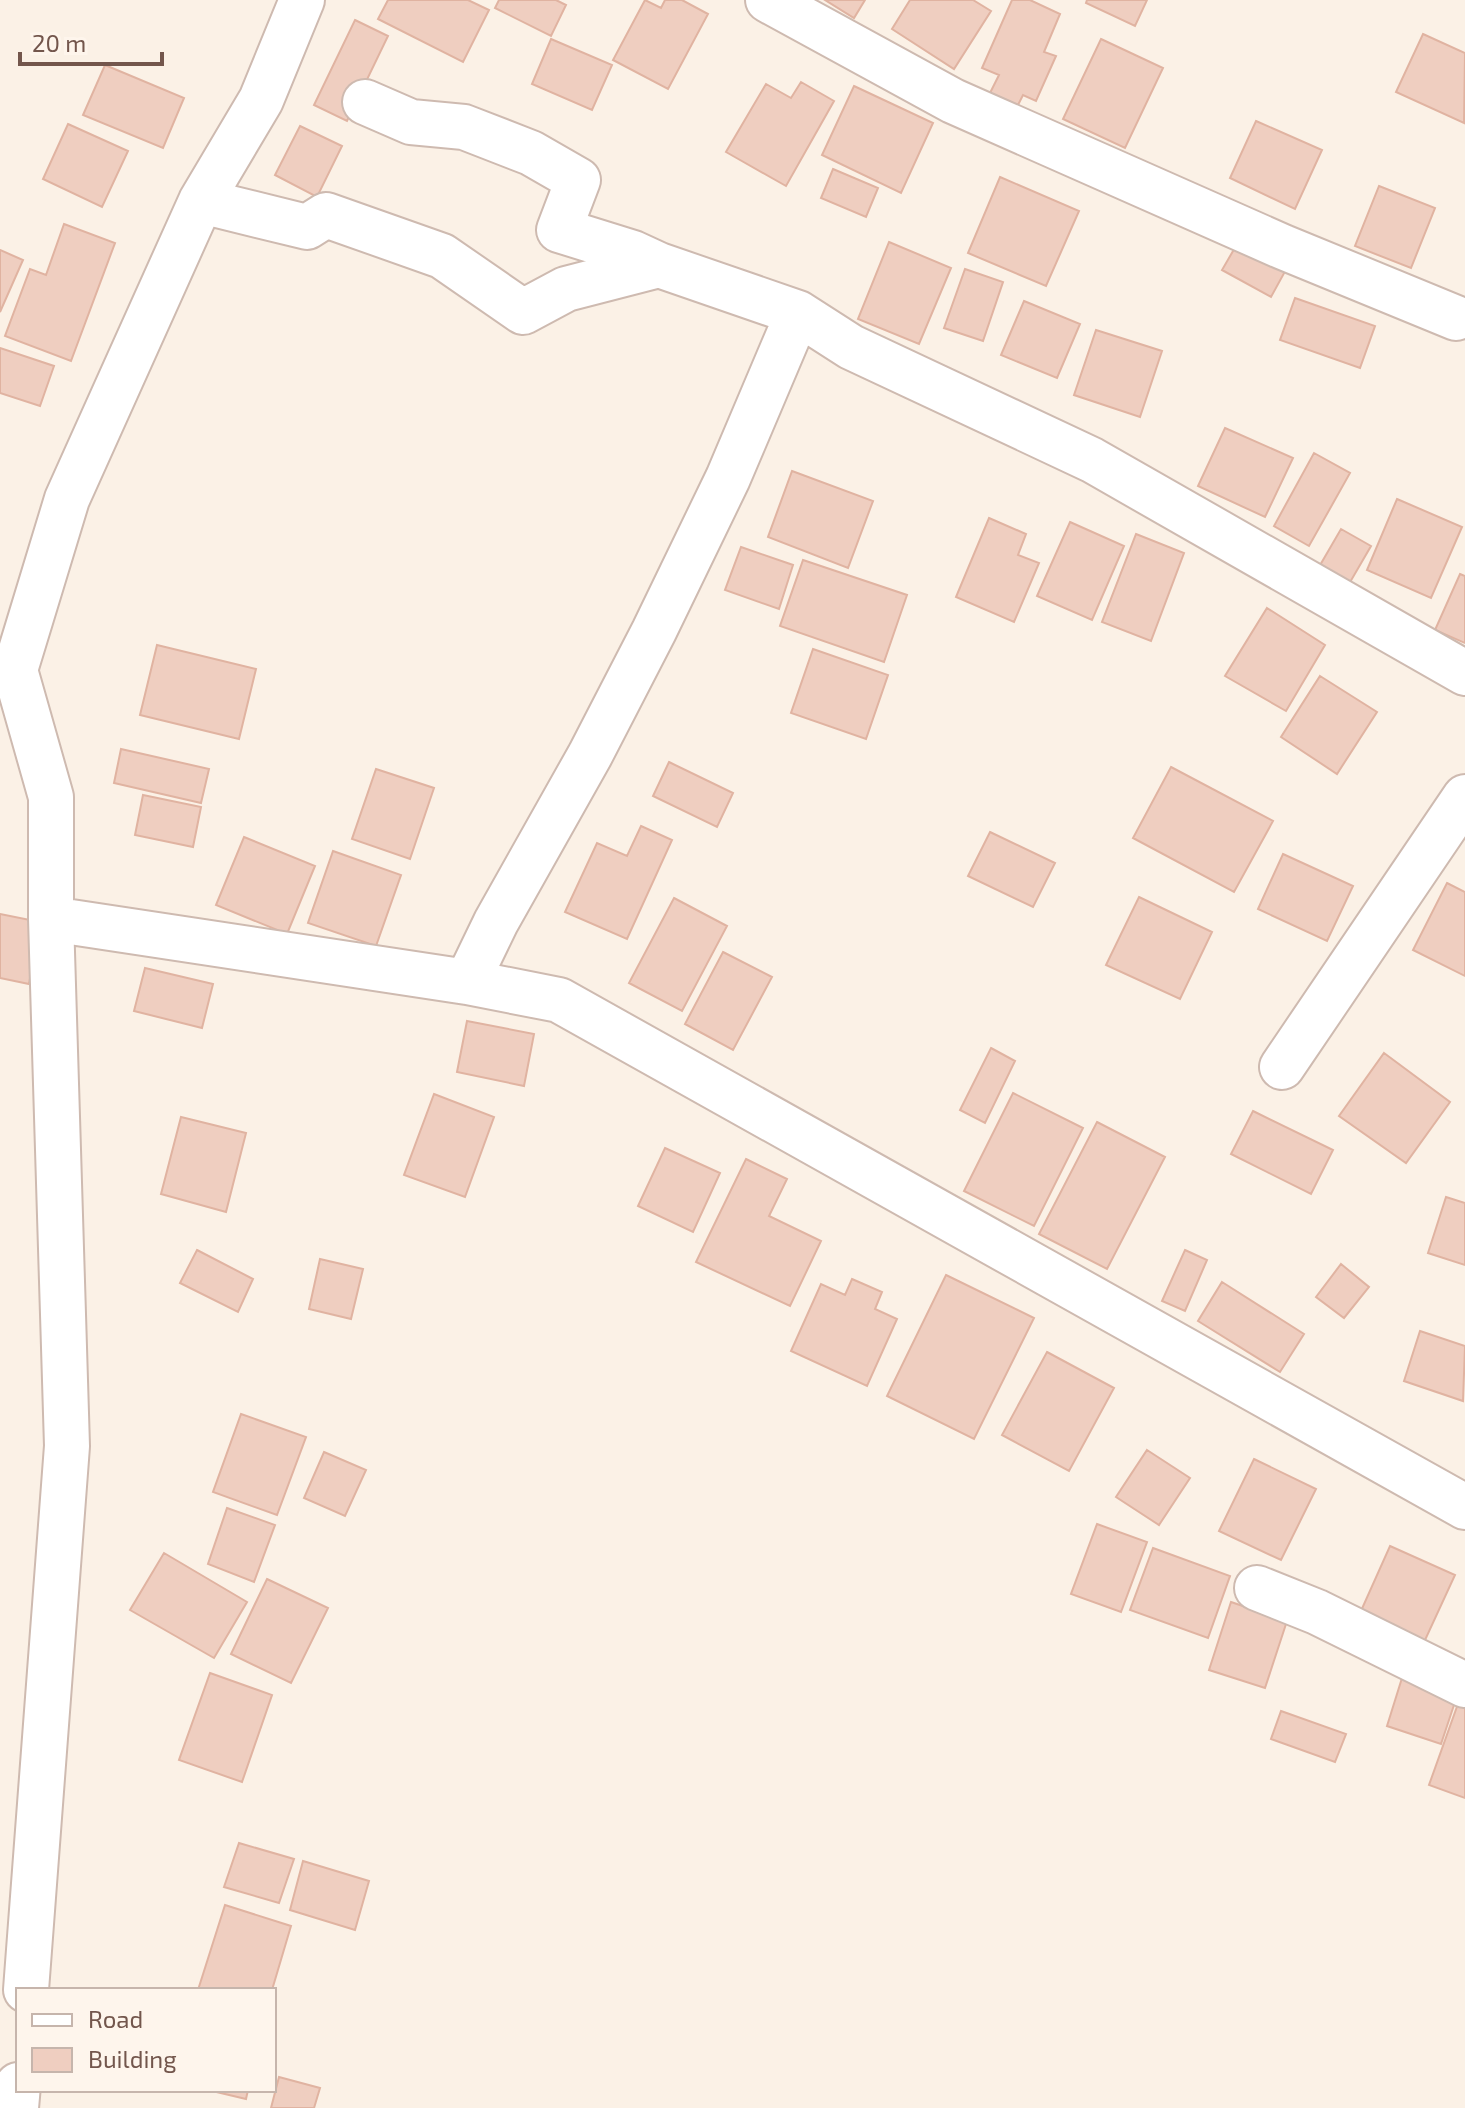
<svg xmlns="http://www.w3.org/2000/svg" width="1465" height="2108" font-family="'Exo 2',sans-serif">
  <rect width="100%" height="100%" fill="#fbf1e6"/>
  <path fill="#efcec0" stroke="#e0b3a1" stroke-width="2" d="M388 0H468L489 10 463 62 378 19Z
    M499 0H556L566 5 551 36 495 8Z
    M645 0 661 8 665 0H682L708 14 668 89 613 60Z
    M825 0H865L854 18Z
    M910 0H973L991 11 954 69 892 29Z
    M1012 0H1030L1060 14 1044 52 1056 56 1036 101 1023 95 1018 105 990 93 999 75 982 68Z
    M1087 0H1147L1135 26 1086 3Z
    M355 20 388 36 347 121 314 105Z
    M1423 34 1465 53 1464 123 1396 92Z
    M551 39 612 65 592 110 532 84Z
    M1101 39 1163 68 1125 148 1063 119Z
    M105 65 184 98 163 148 83 115Z
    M801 82 834 101 786 186 726 152 766 84 791 98Z
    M854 86 933 123 901 193 822 155Z
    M1256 121 1322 150 1295 209 1230 178Z
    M68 124 128 151 102 207 43 179Z
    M300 126 342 146 317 197 275 175Z
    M833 169 878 188 866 217 821 198Z
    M1000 177 1079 211 1046 286 968 253Z
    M1379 186 1435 208 1411 268 1355 246Z
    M64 224 115 243 71 361 5 336 30 269 46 275Z
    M1240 239 1288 266 1271 297 1222 270Z
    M889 242 951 268 919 344 858 319Z
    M0 250 23 260 0 312Z
    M965 269 1003 282 983 341 944 328Z
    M1295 298 1375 326 1360 368 1280 340Z
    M1024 301 1080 324 1057 378 1001 355Z
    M1096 330 1162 351 1140 417 1074 395Z
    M0 348 54 366 40 406 0 393Z
    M1225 428 1293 458 1265 517 1198 486Z
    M1314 453 1350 473 1309 546 1274 526Z
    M792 471 873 501 848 568 768 537Z
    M1397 499 1462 527 1431 598 1367 570Z
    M989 518 1026 534 1018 555 1039 563 1014 622 956 597Z
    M1070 522 1124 546 1092 620 1037 596Z
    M1341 529 1371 546 1349 584 1319 567Z
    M1136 534 1184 553 1151 641 1102 622Z
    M741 547 793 565 779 609 725 590Z
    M803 560 907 595 884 662 780 626Z
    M1460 574 1465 576V643L1435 630Z
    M1267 608 1325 645 1286 711 1225 676Z
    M157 645 256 669 239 739 140 715Z
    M813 649 888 675 866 739 791 713Z
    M1320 676 1377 712 1337 774 1281 737Z
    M121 749 209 769 201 803 114 783Z
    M669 762 733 793 717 827 653 796Z
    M1171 767 1273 821 1234 892 1133 838Z
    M376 769 434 788 410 859 352 839Z
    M143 795 201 807 193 847 135 835Z
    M641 826 672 840 627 939 565 912 597 843 627 856Z
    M990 832 1055 863 1033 907 968 876Z
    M244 837 315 866 287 934 216 905Z
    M333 851 401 875 376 946 308 923Z
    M1283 854 1353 886 1327 941 1258 909Z
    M1447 883 1465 892V976L1413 950Z
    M1139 897 1212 932 1180 999 1106 965Z
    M674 898 727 926 682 1011 629 983Z
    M0 914 40 922 29 984 0 978Z
    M723 952 772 977 733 1050 685 1024Z
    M145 968 213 984 202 1028 134 1011Z
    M467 1021 534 1034 524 1086 457 1072Z
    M991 1048 1015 1061 985 1123 960 1110Z
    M1384 1053 1450 1102 1406 1163 1339 1116Z
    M1013 1093 1083 1128 1034 1226 964 1191Z
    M434 1094 494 1117 465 1197 404 1175Z
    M1253 1111 1333 1150 1311 1194 1231 1154Z
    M181 1117 246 1133 226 1212 161 1194Z
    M1097 1122 1165 1157 1107 1269 1039 1234Z
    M665 1148 720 1173 693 1232 638 1206Z
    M746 1159 787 1179 769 1216 821 1241 790 1306 696 1262Z
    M1446 1197 1465 1203V1265L1428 1253Z
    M197 1250 253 1279 238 1312 180 1283Z
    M1185 1250 1207 1260 1185 1311 1162 1301Z
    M320 1259 363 1269 351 1319 309 1309Z
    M1341 1264 1369 1287 1344 1318 1316 1297Z
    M946 1275 1034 1318 974 1439 887 1396Z
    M852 1279 882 1292 875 1309 897 1319 867 1386 791 1351 821 1284 845 1295Z
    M1222 1282 1304 1334 1280 1372 1198 1321Z
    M1420 1331 1465 1346 1463 1401 1404 1381Z
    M1047 1352 1114 1388 1069 1471 1002 1435Z
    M241 1414 306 1437 277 1515 213 1492Z
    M1147 1450 1190 1478 1159 1525 1116 1497Z
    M324 1452 366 1470 345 1516 304 1498Z
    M1254 1459 1316 1489 1281 1560 1219 1531Z
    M227 1508 275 1525 254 1582 208 1564Z
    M1097 1524 1147 1542 1121 1612 1071 1594Z
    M1390 1546 1455 1575 1420 1651 1356 1622Z
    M1153 1548 1230 1576 1208 1638 1130 1610Z
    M164 1553 247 1602 214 1658 130 1610Z
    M267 1579 328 1608 291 1683 231 1654Z
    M1231 1602 1287 1621 1265 1688 1209 1670Z
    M210 1673 272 1695 242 1782 179 1760Z
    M1402 1678 1457 1696 1441 1744 1387 1726Z
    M1459 1701 1465 1703V1798L1429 1785Z
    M1281 1711 1346 1734 1335 1762 1271 1739Z
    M239 1843 294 1859 279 1903 224 1887Z
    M303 1861 369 1881 355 1930 290 1910Z
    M225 1905 291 1926 272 1990H198Z
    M279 2077 320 2088 314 2108H271Z
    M208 2090H248L246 2099Z"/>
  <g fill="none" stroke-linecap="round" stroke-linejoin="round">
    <g stroke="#cebab0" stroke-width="48">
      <path id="minor" d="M768 0 953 101 1283 247 1456 318
        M365 102 411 122 464 127 531 153 578 180 559 230 633 253 659 265 798 313 851 347 1092 460 1465 673
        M201 201 307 227 326 215 442 256 523 312 566 289 659 265
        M51 919 467 982 559 1000 1465 1507
        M467 982 496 922 590 755 654 631 728 478 798 313
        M1282 1067 1465 797
        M1257 1588 1317 1612 1465 1685
        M26 1990 67 1446 51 919V797L15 670 67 499 201 201 261 100 302 0
        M16 2108 18 2085"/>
    </g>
    <use href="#minor" stroke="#fff" stroke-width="44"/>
  </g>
  <rect x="16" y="1988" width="260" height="104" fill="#fef5ec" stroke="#c6b5ac" stroke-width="2"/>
  <rect x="32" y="2014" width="40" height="12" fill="#ffffff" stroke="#c6b5ac" stroke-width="2"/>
  <text x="88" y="2028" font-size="24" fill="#73564c">Road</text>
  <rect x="32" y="2048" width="40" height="24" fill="#efcec0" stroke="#c6b5ac" stroke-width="2"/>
  <text x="88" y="2068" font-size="24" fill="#73564c">Building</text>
  <path d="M20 52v12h142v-12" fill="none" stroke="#73564c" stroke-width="4"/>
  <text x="32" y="52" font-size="24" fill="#73564c" stroke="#fef5ec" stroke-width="6" paint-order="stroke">20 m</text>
</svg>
